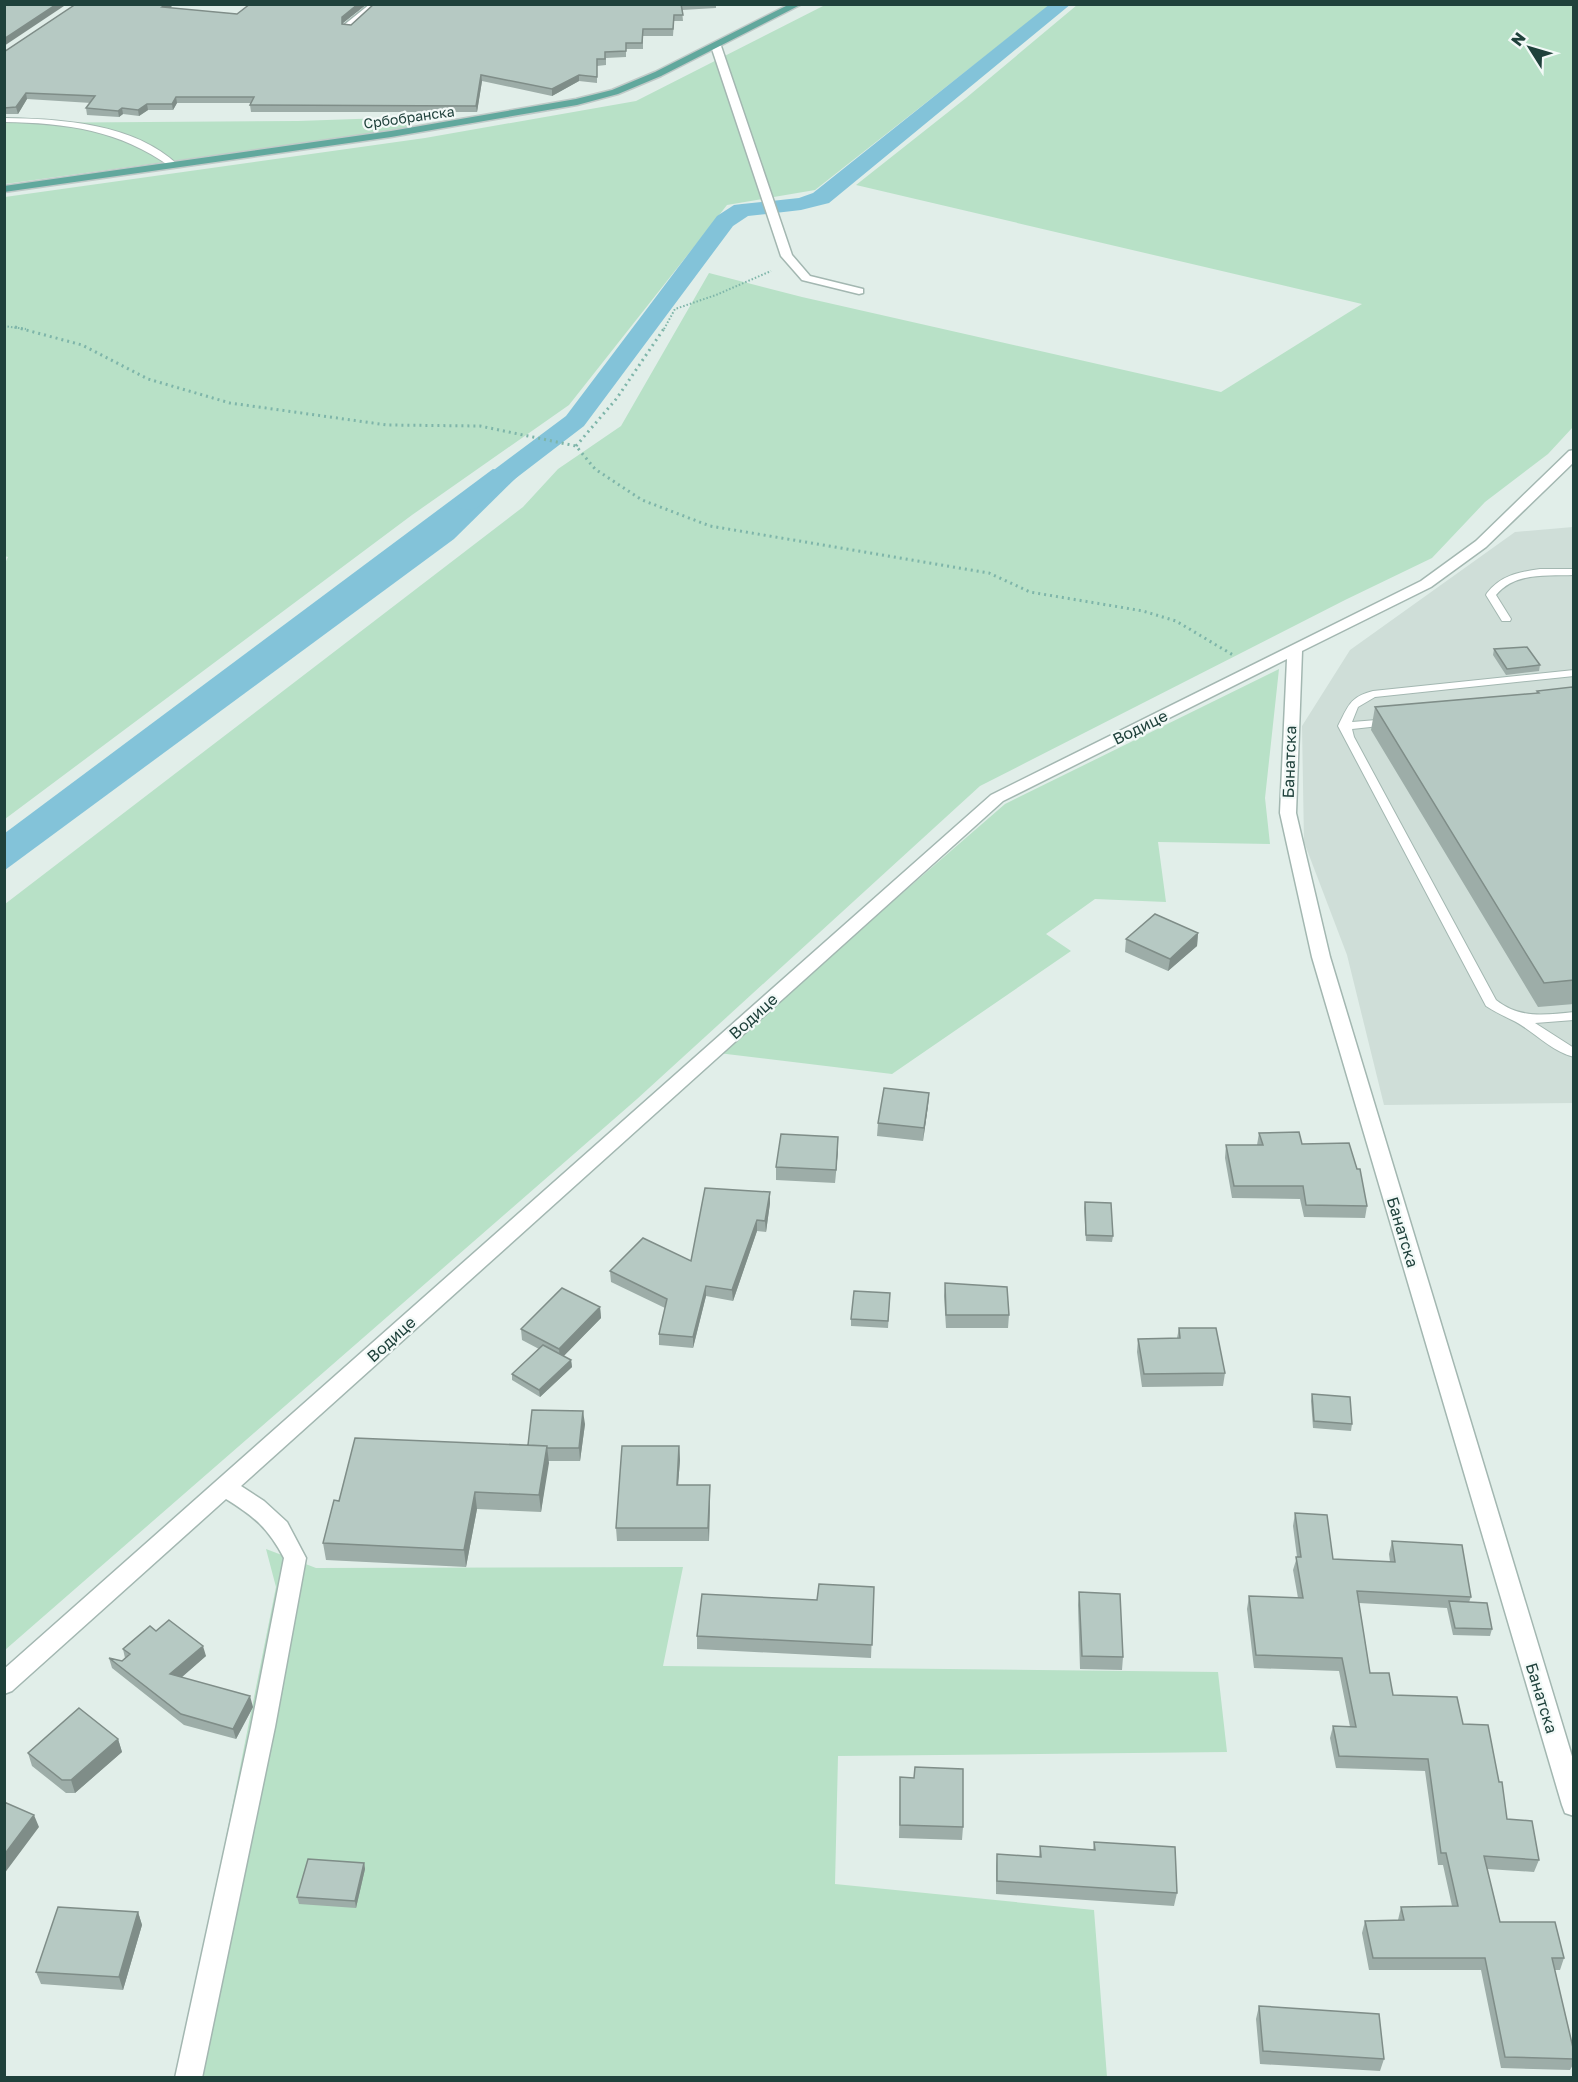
<svg xmlns="http://www.w3.org/2000/svg" width="1578" height="2082" font-family="'Golos Text',sans-serif">
  <rect width="100%" height="100%" fill="#e1eee9"/>
  <path fill="#cfded8" d="M1573 527V1103L1384 1105 1347 955 1304 842 1302 726 1350 650 1515 532Z"/>
  <path fill="#b8e1c7" d="M825 5H1050L815 190 727 205 569 405 412 515 5 819 4 565 8 557 4 556 5 197 425 138 636 101Z
    M1077 5H1573V427L1548 454 1485 502 1432 558 1345 600 980 786 637 1099 5 1650V904L523 507 558 469 621 426 709 273 802 297 1221 392 1362 304 856 185 966 98Z
    M414 117 412 125 399 130 5 184 4 123 298 121Z
    M1279 669 1265 798 1270 844 1158 842 1166 902 1095 899 1046 934 1071 951 892 1074 718 1053 1005 804Z
    M266 1549 316 1568 683 1567 663 1666 1218 1672 1227 1752 838 1756 835 1884 1094 1910 1107 2077 178 2078 276 1587Z"/>
  <path fill="#83c3d9" d="M493 469 519 475 454 539 5 870V833Z"/>
  <g fill="none" stroke-linecap="round" stroke-linejoin="round">
    <path fill="#83c3d9" fill-rule="evenodd" d="M1050 4H1071L829 203 801 210 748 216 733 226 584 426 477 508 468 510 459 508 455 502 459 496 566 416 717 216 734 205 742 204 799 198 813 193Z"/>
    <g stroke="#a3b7b1" stroke-width="2">
      <path id="service" d="M4 118C62 119 134 123 178 165L171 167C119 130 67 123 4 122Z
        M1540 569H1574V575C1547 576 1515 572 1496 595L1511 619 1510 621H1502L1486 595 1487 593C1501 575 1519 572 1540 569Z
        M1574 670V676L1375 697 1358 707 1352 722 1389 719 1395 722 1389 725 1352 729 1354 737 1496 1000C1520 1019 1545 1015 1574 1012V1020L1535 1023 1574 1048V1057C1550 1051 1533 1030 1512 1020 1502 1015 1495 1012 1486 1006L1338 726C1348 707 1349 697 1373 691Z"/>
    </g>
    <g stroke="#a3b7b1" stroke-width="3">
      <path id="minor" d="M370 4H380L350 29H344V25Z
        M716 43 721 46 792 255 810 276 863 289V293L859 294 802 280 781 256 711 46Z
        M1574 450V462L1486 547 1431 587 1302 651 1296 813 1330 957 1574 1763V1816L1565 1813 1562 1805 1312 957 1280 813 1287 659 1003 801 241 1486 264 1501 287 1522 306 1558 275 1727 202 2078H175L251 1727 284 1558C268 1528 255 1517 226 1499L12 1691 4 1694V1669L991 795 1421 581 1476 541 1569 451Z"/>
    </g>
    <g stroke="#c0cac8" stroke-width="3">
      <path id="primary" d="M790 4H802L661 76 618 94 577 105 391 137 4 192V186L391 131 576 99 612 90 655 72Z"/>
    </g>
    <path stroke="#7eb5a9" stroke-width="2" stroke-dasharray="1.5 2" stroke-linecap="butt" d="M4 326 26 329
      M664 329 675 309 716 295 771 271"/>
    <path stroke="#7eb5a9" stroke-width="3" stroke-dasharray="2 4" stroke-linecap="butt" d="M15 327 82 345 148 379 230 403 387 425 480 426 576 446 595 469 642 500 710 526 989 573 1030 592 1143 611 1176 621 1233 655
      M576 446 617 398 665 327"/>
    <use href="#service" fill="#fff" fill-rule="evenodd"/>
    <use href="#minor" fill="#fff" fill-rule="evenodd"/>
    <use href="#primary" fill="#61a89d" fill-rule="evenodd"/>
  </g>
  <path fill="#9dada8" d="M76 4H174L170 8 237 14 250 4H367L343 23V24L351 25 374 4H716V8L682 10 683 21H674L673 36H643V49H626V57L606 58V65L597 66V83L579 81 552 96 482 81 477 112H251L250 105 251 103H177L173 110H148L139 116 123 114 119 117 87 115 86 108 91 103 27 99 18 114H4V52Z
    M1494 649 1540 665 1539 671 1506 675 1493 655Z
    M1574 690V1004L1538 1007 1371 730 1375 707 1536 693 1537 691Z
    M1198 933 1197 946 1168 971 1125 952 1126 939Z
    M929 1093 928 1106 923 1141 877 1136 878 1123Z
    M1259 1133 1367 1206 1365 1218 1304 1217 1300 1199 1232 1198 1225 1158 1226 1145H1257Z
    M838 1150 835 1183 776 1180V1167Z
    M770 1192V1203L766 1232 757 1231 733 1301 706 1296 693 1348 659 1345V1334L665 1308 611 1282 610 1271 691 1261Z
    M1085 1202 1113 1236 1112 1242 1086 1241 1084 1208Z
    M945 1283 1009 1315 1008 1328H946L944 1296Z
    M890 1293 888 1328 851 1326V1319Z
    M600 1307 601 1318 563 1356 571 1360 572 1367 540 1397 512 1380V1374L539 1349 522 1340 521 1329Z
    M1179 1328 1225 1373 1223 1386 1142 1387 1137 1352 1138 1339 1177 1338Z
    M1312 1394 1352 1424 1351 1431 1313 1428 1311 1401Z
    M585 1424 580 1461H548L541 1512 477 1509 466 1567 326 1560 323 1543 339 1501 528 1445Z
    M679 1446 680 1460 678 1485H710L709 1541H617L616 1528Z
    M1295 1513 1333 1559 1390 1562 1389 1554 1392 1541 1471 1597 1469 1602 1492 1629 1490 1636 1453 1635 1447 1608 1359 1603 1370 1673 1393 1695 1463 1724 1507 1819 1539 1860 1534 1872 1487 1869 1500 1922 1564 1958 1560 1970H1554L1574 2052V2063L1570 2070 1501 2068 1481 1970H1369L1362 1933 1365 1921 1398 1920 1401 1907 1452 1906 1443 1865H1438L1425 1771 1336 1768 1330 1738 1333 1726 1350 1727 1339 1671 1254 1668 1247 1609 1249 1596 1298 1598 1293 1570 1297 1557 1293 1526Z
    M874 1587 871 1658 697 1649V1636L817 1600Z
    M1079 1592 1123 1657 1122 1670 1080 1669 1078 1605Z
    M156 1631 206 1656 181 1677 253 1707 236 1739 184 1725 112 1668 109 1658 122 1661 125 1658 123 1649Z
    M118 1739 122 1752 75 1793H66L32 1766 28 1753Z
    M915 1767 963 1827 962 1840 899 1838 900 1790 914 1778Z
    M1094 1842 1177 1893 1174 1906 996 1894V1866L997 1854 1039 1857 1040 1846 1093 1850Z
    M364 1863 365 1869 356 1908 299 1904 297 1897Z
    M138 1912 142 1925 123 1990 41 1984 36 1972Z
    M1259 2006 1384 2059 1380 2071 1260 2064 1256 2019Z"/>
  <path fill="#7f8d88" d="M57 4H67L4 46V39Z
    M166 4H174L163 14 162 7Z
    M358 4H367L343 23 342 31V17Z
    M481 75 482 81 477 112 476 106Z
    M579 75V81L552 96V89Z
    M26 93 27 99 18 114 16 107Z
    M176 97 177 103 173 110 172 104Z
    M147 104 148 110 139 116 138 110Z
    M122 108 123 114 119 117 118 111Z
    M1198 933 1197 946 1168 971 1170 959Z
    M929 1093 928 1106 923 1141 924 1128Z
    M838 1137V1150L835 1183 836 1170Z
    M770 1192V1203L766 1232 765 1221Z
    M757 1220V1231L733 1301 732 1290Z
    M706 1286V1296L693 1348V1337Z
    M600 1307 601 1318 560 1360 559 1349Z
    M571 1360 572 1367 540 1397 539 1390Z
    M583 1411 585 1424 580 1461 579 1448Z
    M547 1446 549 1463 541 1512 539 1495Z
    M679 1446 680 1460 677 1498V1485Z
    M710 1485V1498L709 1541 708 1528Z
    M475 1492 477 1509 466 1567 464 1550Z
    M203 1646 206 1656 173 1685 170 1674Z
    M250 1696 253 1707 236 1739 233 1729Z
    M118 1739 122 1752 75 1793 71 1780Z
    M34 1815 39 1827 4 1874V1855Z
    M364 1863 365 1869 356 1908 355 1901Z
    M138 1912 142 1925 123 1990 119 1977Z"/>
  <path fill="#b6c9c3" stroke="#7f8d88" stroke-width="1.5" d="M4 4H57L4 39Z
    M76 4H166L162 7 237 14 250 4H358L342 17V24L351 25 374 4H681L683 15H674L673 29H643L642 43H626V51L605 52V59H597V77L579 75 552 89 481 75 476 106 250 105 254 97H176L172 104H147L138 110 122 108 118 111 86 108 95 96 26 93 16 107 4 108V52Z
    M1527 647 1540 665 1507 669 1494 649Z
    M1572 687 1574 690V980L1544 983 1375 707 1539 693 1537 691Z
    M1155 914 1198 933 1170 959 1126 939Z
    M884 1088 929 1093 924 1128 878 1123Z
    M1299 1132 1302 1144 1349 1143 1357 1169H1360L1367 1206 1306 1205 1303 1186H1234L1226 1145H1263L1259 1133Z
    M781 1134 838 1137 836 1170 776 1167Z
    M705 1188 770 1192 765 1221 757 1220 732 1290 706 1286 693 1337 659 1334 667 1299 610 1271 643 1238 691 1261Z
    M1085 1202 1111 1203 1113 1236 1086 1235Z
    M945 1283 1007 1287 1009 1315H946Z
    M562 1288 600 1307 559 1349 521 1329Z
    M854 1291 890 1293 888 1321 851 1319Z
    M1179 1328H1216L1225 1373 1144 1374 1138 1339 1180 1338Z
    M543 1345 571 1360 539 1390 512 1374Z
    M1312 1394 1350 1397 1352 1424 1314 1421Z
    M532 1410 583 1411 579 1448H547V1446L528 1445Z
    M355 1438 547 1446 539 1495 475 1492 464 1550 323 1543 334 1500 339 1501Z
    M622 1446H679L677 1485H710L708 1528H616Z
    M1295 1513 1327 1515 1333 1559 1395 1562 1392 1541 1462 1545 1471 1597 1357 1591 1370 1673H1389L1393 1695 1457 1697 1463 1724 1488 1725 1499 1782H1502L1507 1819 1532 1821 1539 1860 1484 1856 1500 1922H1555L1564 1958H1552L1574 2052V2059L1505 2057 1485 1958H1373L1365 1921 1404 1920 1401 1907 1458 1906 1446 1853H1441L1428 1759 1339 1756 1333 1726 1356 1727 1342 1658 1256 1655 1249 1596 1303 1598 1296 1557H1301Z
    M819 1584 874 1587 872 1645 697 1636 702 1594 817 1600Z
    M1079 1592 1120 1594 1123 1657 1082 1656Z
    M1449 1601 1487 1603 1492 1629 1455 1628Z
    M169 1620 203 1646 170 1674 250 1696 233 1729 181 1714 109 1658 122 1661 130 1654 123 1649 150 1626 156 1631Z
    M79 1708 118 1739 71 1780H62L28 1753Z
    M915 1767 963 1769V1827L900 1825V1777L914 1778Z
    M4 1802 34 1815 4 1855Z
    M1094 1842 1175 1847 1177 1893 997 1881V1854L1041 1857 1040 1846 1095 1850Z
    M308 1859 364 1863 355 1901 297 1897Z
    M58 1907 138 1912 119 1977 36 1972Z
    M1259 2006 1379 2014 1384 2059 1263 2051Z"/>
  <g text-anchor="middle" dominant-baseline="central" stroke-width="4.5" stroke-linejoin="round" paint-order="stroke">
    <g font-size="14" fill="#1f413b" stroke="#f2f9f7">
      <text transform="translate(409 117) rotate(-8)">Србобранска</text>
    </g>
    <g font-size="16" fill="#1f413b" stroke="#f2f9f7">
      <text transform="translate(1140 727) rotate(-26)">Водице</text>
      <text transform="translate(1289 762) rotate(-88)">Банатска</text>
      <text transform="translate(753 1016) rotate(-42)">Водице</text>
      <text transform="translate(1403 1232) rotate(73)">Банатска</text>
      <text transform="translate(391 1339) rotate(-42)">Водице</text>
      <text transform="translate(1542 1698) rotate(73)">Банатска</text>
    </g>
  </g>
  <rect width="1578" height="2082" fill="none" stroke="#1f413b" stroke-width="12"/>
  <g transform="translate(1530 48) rotate(307)" stroke="#f2f9f7" stroke-width="4.5" paint-order="stroke">
  <path d="M0-4.5L10 22L0 15L-10 22Z" fill="#1f413b"/>
  <text y="-9" font-size="16" font-weight="bold" text-anchor="middle" fill="#1f413b">N</text>
  </g>
</svg>
